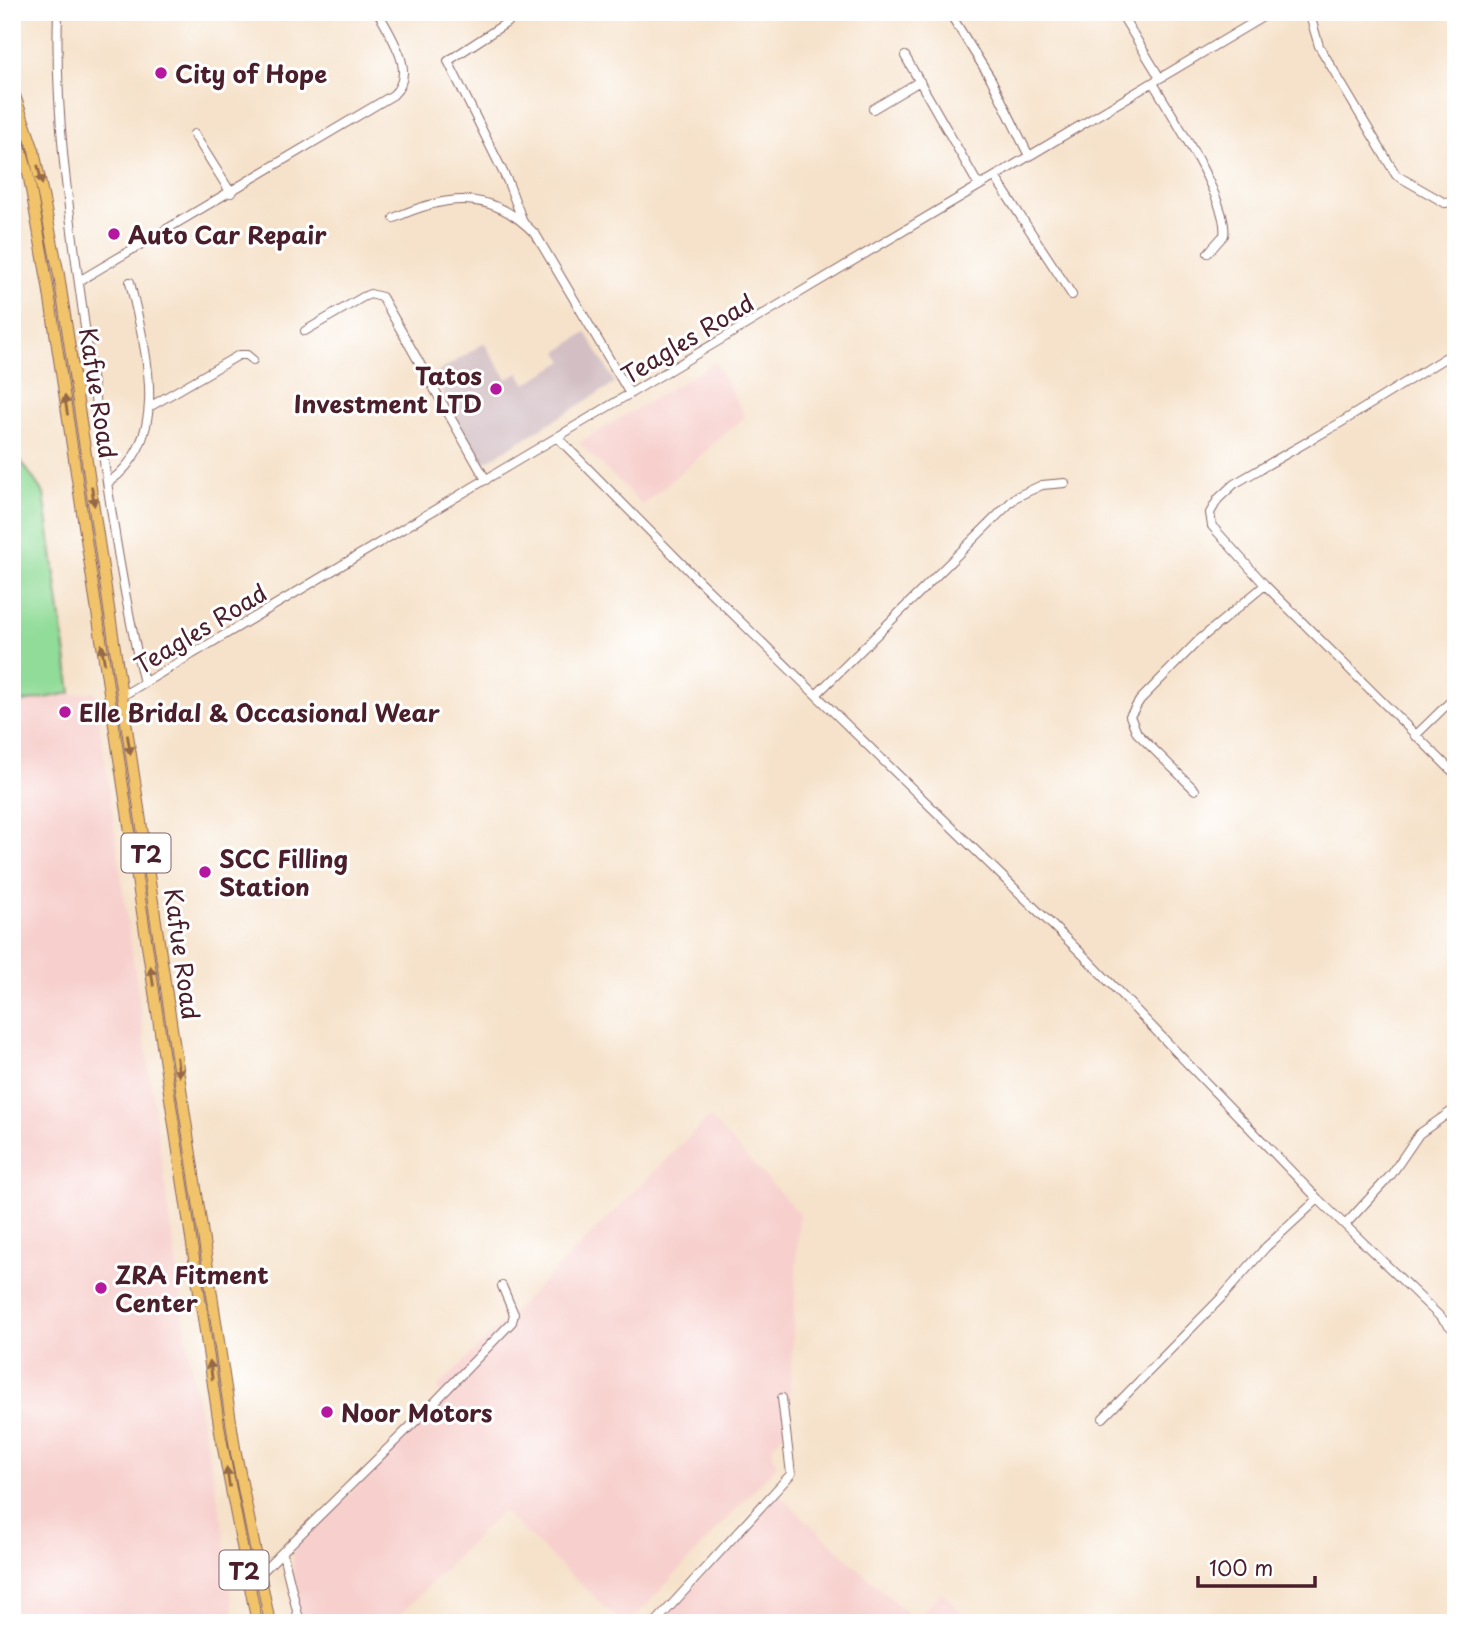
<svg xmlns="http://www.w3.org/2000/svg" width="1468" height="1635" font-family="'Playpen Sans',sans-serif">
  <rect width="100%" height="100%" fill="#fff"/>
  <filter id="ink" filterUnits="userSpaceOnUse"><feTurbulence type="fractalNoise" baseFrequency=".0143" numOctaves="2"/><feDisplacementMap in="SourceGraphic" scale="14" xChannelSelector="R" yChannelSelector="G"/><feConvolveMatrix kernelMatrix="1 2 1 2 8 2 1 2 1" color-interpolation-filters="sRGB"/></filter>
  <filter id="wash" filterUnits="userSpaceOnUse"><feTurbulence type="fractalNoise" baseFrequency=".00686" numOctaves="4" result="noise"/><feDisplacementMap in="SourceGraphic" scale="28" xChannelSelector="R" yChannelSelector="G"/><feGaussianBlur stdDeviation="1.57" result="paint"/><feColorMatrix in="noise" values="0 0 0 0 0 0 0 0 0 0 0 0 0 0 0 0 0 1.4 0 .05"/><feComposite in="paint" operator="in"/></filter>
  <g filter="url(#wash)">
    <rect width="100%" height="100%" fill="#f6e2ca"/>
    <path fill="#f7d0cd" d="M715 362 745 417 643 505 579 443Z
      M95 691 192 1373 222 1520 235 1623H12V704Z
      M709 1117 799 1213 788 1429 772 1447 776 1466 630 1623H622L502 1511 392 1623H301L294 1590 293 1550 443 1401 438 1387Z
      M778 1494 914 1620 942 1592 973 1623H660Z"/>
    <path fill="#d2bec3" d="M586 332 615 383 481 465 434 375 484 343 507 379 519 373 526 384 564 361 558 352Z"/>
    <path fill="#91dc98" stroke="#6e7e62" stroke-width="2" d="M12 448 44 494 71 693 12 704Z"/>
  </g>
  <g filter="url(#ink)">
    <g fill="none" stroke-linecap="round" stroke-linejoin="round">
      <g stroke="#866363" stroke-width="10">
        <path id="minor" d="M58 12C54 126 73 237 88 349 104 460 118 574 144 683
          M523 12 448 61 508 182 523 222
          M949 12 991 79 1029 156
          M1120 12 1160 78
          M1309 12 1319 46 1396 175 1445 203 1456 201
          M905 56 979 186
          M1153 83C1170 111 1230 205 1224 235L1208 253
          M873 109 920 81
          M194 134 231 193
          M995 177 1072 295
          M394 218C447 194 493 189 536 235L630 394
          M79 281 393 95C418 72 390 36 378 12
          M305 331 363 297 370 294 382 297 486 480
          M1456 351 1340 423 1234 484 1218 499 1210 513 1212 526 1265 585 1456 775
          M151 406 239 355H247L253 360
          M557 437 699 581 1085 957 1318 1199 1456 1332
          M109 482C174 436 144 346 130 282
          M816 695 1016 497 1042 485 1065 483
          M122 696 1271 12
          M1415 736 1456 696
          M1195 790 1137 733 1130 716 1140 700 1199 640 1265 585
          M1345 1225 1391 1175 1419 1134 1456 1108
          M1103 1418 1222 1297 1266 1247 1318 1199
          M283 1554 300 1623
          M259 1575 429 1408 512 1322 514 1314 502 1286
          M655 1623 791 1474 782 1398"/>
      </g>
      <g stroke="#866363" stroke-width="12">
        <path id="major" d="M12 14 14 12
          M12 87 34 150 59 275 235 1448 270 1623
          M12 117 28 173 48 286 221 1438 257 1623"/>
      </g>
      <use href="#minor" stroke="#fff" stroke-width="8"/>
      <use href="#major" stroke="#f1c36a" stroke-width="10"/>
    </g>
    <defs><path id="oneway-solid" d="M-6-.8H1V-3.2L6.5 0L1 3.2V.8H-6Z" transform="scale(1.75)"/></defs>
    <g fill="#956947">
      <use href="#oneway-solid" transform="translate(40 175) rotate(77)"/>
      <use href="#oneway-solid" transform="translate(66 405) rotate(-99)"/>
      <use href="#oneway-solid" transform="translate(93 496) rotate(82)"/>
      <use href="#oneway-solid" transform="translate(103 654) rotate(-99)"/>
      <use href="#oneway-solid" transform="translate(129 745) rotate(81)"/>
      <use href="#oneway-solid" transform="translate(152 976) rotate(-98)"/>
      <use href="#oneway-solid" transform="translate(178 1067) rotate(82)"/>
      <use href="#oneway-solid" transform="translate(211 1370) rotate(-98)"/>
      <use href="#oneway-solid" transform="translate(228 1477) rotate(-99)"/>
    </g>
  </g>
  <g fill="#b5179e" stroke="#fff" stroke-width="2.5">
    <circle cx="161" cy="73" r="7"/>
    <circle cx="114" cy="234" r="7"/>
    <circle cx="496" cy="389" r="7"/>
    <circle cx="65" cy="712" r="7"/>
    <circle cx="205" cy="872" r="7"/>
    <circle cx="101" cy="1288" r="7"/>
    <circle cx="327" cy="1412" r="7"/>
  </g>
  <g text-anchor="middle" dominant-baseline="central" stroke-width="6" stroke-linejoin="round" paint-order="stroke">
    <g fill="#fff" stroke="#80626b" stroke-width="2">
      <rect x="121.5" y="833.5" width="49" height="39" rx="5"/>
      <rect x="219.5" y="1550.5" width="49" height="39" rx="5"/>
    </g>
    <g font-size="23" font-weight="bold" fill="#4a1f2b">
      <text x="146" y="853">T2</text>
      <text x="244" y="1570">T2</text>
    </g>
    <g font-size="24" font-weight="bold" fill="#4a1f2b" stroke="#fff" text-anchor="start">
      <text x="175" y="73">City of Hope</text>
      <text x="128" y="234">Auto Car Repair</text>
      <text x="482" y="375" text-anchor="end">Tatos<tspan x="482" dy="28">Investment LTD</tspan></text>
      <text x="79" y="712">Elle Bridal &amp; Occasional Wear</text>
      <text x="219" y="858">SCC Filling<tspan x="219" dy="28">Station</tspan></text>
      <text x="115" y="1274">ZRA Fitment<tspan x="115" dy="28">Center</tspan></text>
      <text x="341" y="1412">Noor Motors</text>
    </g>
    <g font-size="24" fill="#4a1f2b" stroke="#fff">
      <text transform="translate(687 338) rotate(-31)">Teagles Road</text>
      <text transform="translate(99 393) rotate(81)">Kafue Road</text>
      <text transform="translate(200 628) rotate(-31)">Teagles Road</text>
      <text transform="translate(183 954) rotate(82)">Kafue Road</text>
    </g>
  </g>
  <rect width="1468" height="1635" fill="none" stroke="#fff" stroke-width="42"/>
  <path d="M1198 1576v10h117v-10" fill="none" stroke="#4a1f2b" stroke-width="3.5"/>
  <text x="1209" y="1576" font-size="21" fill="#4a1f2b" stroke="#ffffff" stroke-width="5" paint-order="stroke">100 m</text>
</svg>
